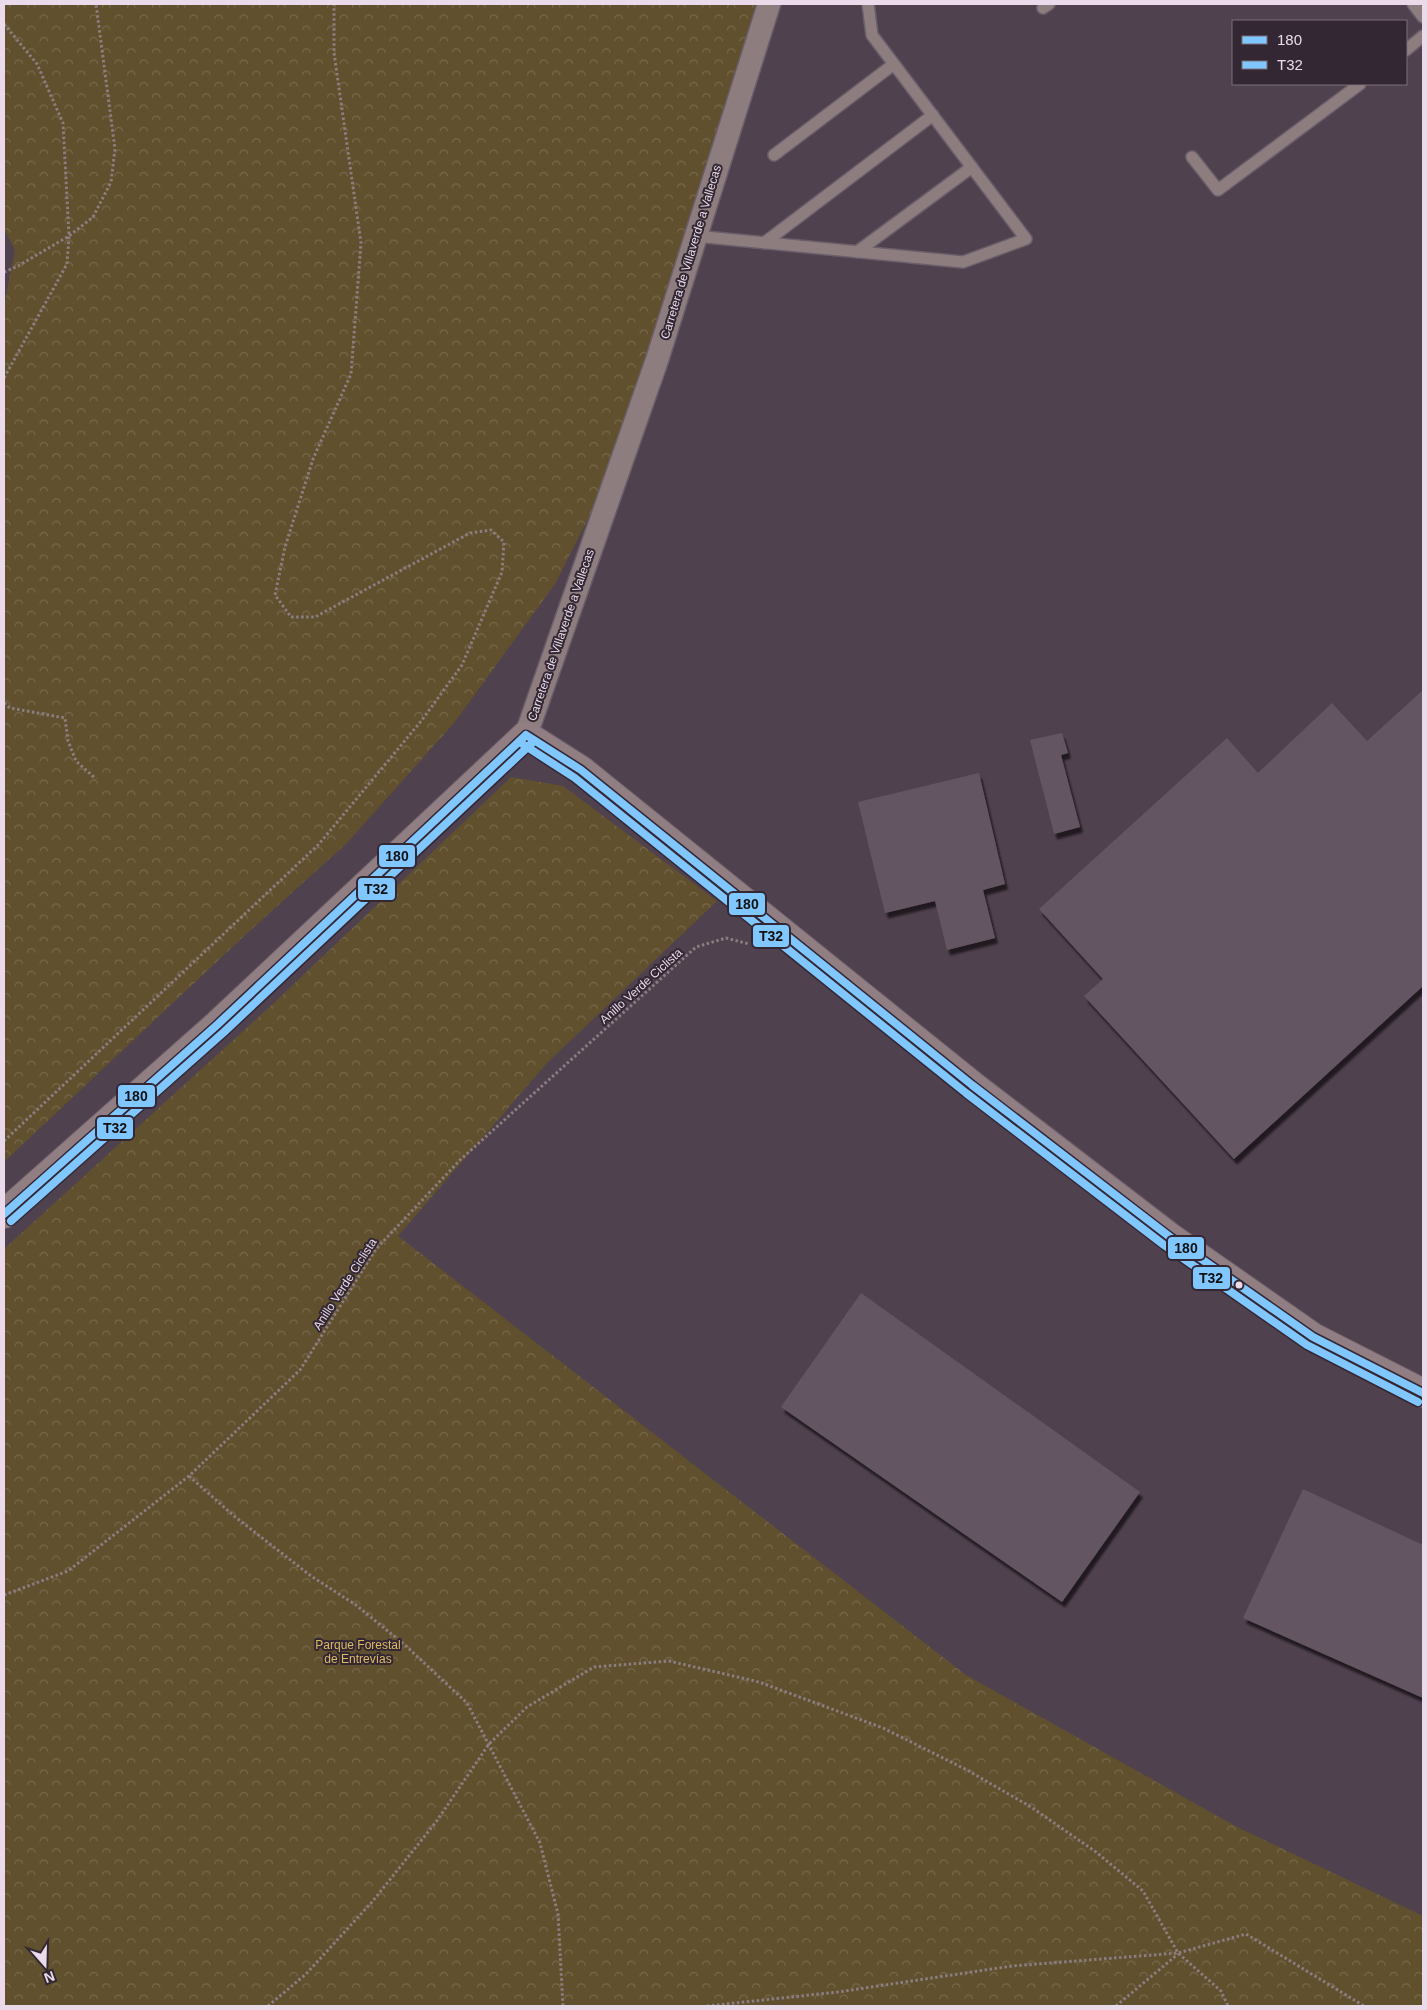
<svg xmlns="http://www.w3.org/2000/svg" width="1427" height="2010" font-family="Arial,sans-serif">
  <defs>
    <pattern id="park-crowns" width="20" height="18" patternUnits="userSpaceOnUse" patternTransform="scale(1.25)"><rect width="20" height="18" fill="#60502d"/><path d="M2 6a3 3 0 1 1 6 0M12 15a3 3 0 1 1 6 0" fill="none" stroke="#77694c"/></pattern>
    <filter id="shadow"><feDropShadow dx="3" dy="5.5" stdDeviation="1" flood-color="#0009"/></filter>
  </defs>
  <rect width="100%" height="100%" fill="#50414f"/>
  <path fill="url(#park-crowns)" d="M4 4H761L646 364 594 507 555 584 454 723 347 843 244 936 4 1162V305L15 250 4 229Z
    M511 777 563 786 717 901 547 1063 398 1236 966 1675 1237 1827 1423 1916V2006H4V1249L275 1002Z"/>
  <path fill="#635662" filter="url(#shadow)" d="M1423 690V986L1234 1159 1084 996 1103 979 1039 909 1227 738 1258 773 1332 703 1367 741Z
    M1062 733 1068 753 1061 755 1080 827 1054 834 1030 740Z
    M979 773 1005 884 983 890 995 938 947 950 935 901 885 913 858 802Z
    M861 1293 1140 1492 1062 1602 781 1407Z
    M1303 1489 1423 1545V1698L1243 1618Z"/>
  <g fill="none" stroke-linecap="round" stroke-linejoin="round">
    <g stroke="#6a5e6a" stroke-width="14">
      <path id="lane" d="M1413 4 1423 17
        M1043 8 1049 4
        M1406 50 1423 36
        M774 155 894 64
        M1192 157 1218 190 1360 84
        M695 236 963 262 1026 239 872 35 868 4
        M764 243 933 115
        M857 252 972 167"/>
    </g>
    <g stroke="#6a5e6a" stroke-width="25">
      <path id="street" d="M526 735 657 360 769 4"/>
    </g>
    <g stroke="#6a5e6a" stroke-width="30">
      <path id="secondary" d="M4 1214 217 1025 526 735 581 770 972 1085 1170 1237 1313 1337 1423 1393"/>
    </g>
    <path stroke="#8c7d81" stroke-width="3" stroke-dasharray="2.5 2.5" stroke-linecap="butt" d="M4 24 37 64 63 123 69 236 67 264 4 378
      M4 272 18 266 69 236 93 217 111 182 115 149 96 4
      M4 703 10 708 65 718 68 741 76 761 96 779
      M4 1141 319 844 422 720 462 665 502 572 504 542 491 530 470 533 315 617H291L275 595 285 547 313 459 351 374 361 243 334 53V4
      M189 1476 234 1516 311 1576 356 1605 406 1646 467 1703 540 1843 558 1914 563 2006
      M4 1595 68 1571 189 1476 300 1370 376 1249 460 1160 696 947 726 938 749 944
      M268 2006 306 1974 372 1902 436 1822 489 1744 527 1707 594 1667 669 1661 759 1682 883 1728 967 1770 1031 1807 1096 1852 1143 1891 1178 1953 1221 1991 1228 2006
      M707 2006 838 1992 1012 1966 1178 1953 1246 1934 1364 2006
      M1116 2006 1178 1954"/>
    <use href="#lane" stroke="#8e7d7f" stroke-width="11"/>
    <use href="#street" stroke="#8e7d7f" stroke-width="22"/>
    <use href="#secondary" stroke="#917e82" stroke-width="28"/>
    <g stroke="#332733" stroke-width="11">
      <path id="bus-1" d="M526 735 581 770 972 1085 1170 1237 1313 1337 1423 1393
        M4 1214 217 1025 526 735"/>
    </g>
    <g stroke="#332733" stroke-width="11">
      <path id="bus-2" d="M521 743 575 778 966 1093 1164 1245 1307 1345 1418 1402
        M11 1221 224 1032 533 742"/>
    </g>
    <use href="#bus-1" stroke="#80c6ff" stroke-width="8"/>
    <use href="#bus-2" stroke="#80c6ff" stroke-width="8"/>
  </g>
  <circle fill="#ebdbea" stroke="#332733" stroke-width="2" cx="1239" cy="1285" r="4.5"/>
  <g text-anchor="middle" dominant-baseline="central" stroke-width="4" stroke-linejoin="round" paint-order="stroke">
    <g font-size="12" fill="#ebdbea" stroke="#332733">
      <text transform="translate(691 252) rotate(-73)">Carretera de Villaverde a Vallecas</text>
      <text transform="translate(561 635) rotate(-71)">Carretera de Villaverde a Vallecas</text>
      <text transform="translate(641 986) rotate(-42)">Anillo Verde Ciclista</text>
      <text transform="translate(345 1284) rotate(-57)">Anillo Verde Ciclista</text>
    </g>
    <g font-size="12" fill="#ddbb65" stroke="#332733">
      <text x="358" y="1645">Parque Forestal<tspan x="358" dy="14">de Entrevías</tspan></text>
    </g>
  </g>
  <g stroke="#332733" stroke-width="2">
    <rect x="378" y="844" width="38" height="24" rx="5" fill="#80c6ff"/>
    <rect x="357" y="877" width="39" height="24" rx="5" fill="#80c6ff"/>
    <rect x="728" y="892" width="38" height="24" rx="5" fill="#80c6ff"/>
    <rect x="752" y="924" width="38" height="24" rx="5" fill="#80c6ff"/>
    <rect x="117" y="1084" width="39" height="24" rx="5" fill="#80c6ff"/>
    <rect x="96" y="1116" width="38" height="24" rx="5" fill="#80c6ff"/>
    <rect x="1167" y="1236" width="38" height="24" rx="5" fill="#80c6ff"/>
    <rect x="1192" y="1266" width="39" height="24" rx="5" fill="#80c6ff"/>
  </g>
  <g font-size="14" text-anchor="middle" font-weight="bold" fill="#111">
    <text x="397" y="861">180</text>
    <text x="376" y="894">T32</text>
    <text x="747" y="909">180</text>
    <text x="771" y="941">T32</text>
    <text x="136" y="1101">180</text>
    <text x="115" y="1133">T32</text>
    <text x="1186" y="1253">180</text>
    <text x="1211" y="1283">T32</text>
  </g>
  <rect width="1427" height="2010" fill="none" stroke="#ebdbea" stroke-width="10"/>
  <rect x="1232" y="20" width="175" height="65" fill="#332733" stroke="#7d6f7c"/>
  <rect x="1242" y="36" width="25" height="8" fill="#80c6ff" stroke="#7d6f7c"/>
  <text x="1277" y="45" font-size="15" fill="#ebdbea">180</text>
  <rect x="1242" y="61" width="25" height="8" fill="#80c6ff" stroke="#7d6f7c"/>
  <text x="1277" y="70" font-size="15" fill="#ebdbea">T32</text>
  <g transform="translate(45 1965) rotate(160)" stroke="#332733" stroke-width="4" paint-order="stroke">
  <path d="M0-4L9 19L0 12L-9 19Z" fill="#ebdbea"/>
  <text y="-8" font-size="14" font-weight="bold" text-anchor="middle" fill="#ebdbea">N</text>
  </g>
</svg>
